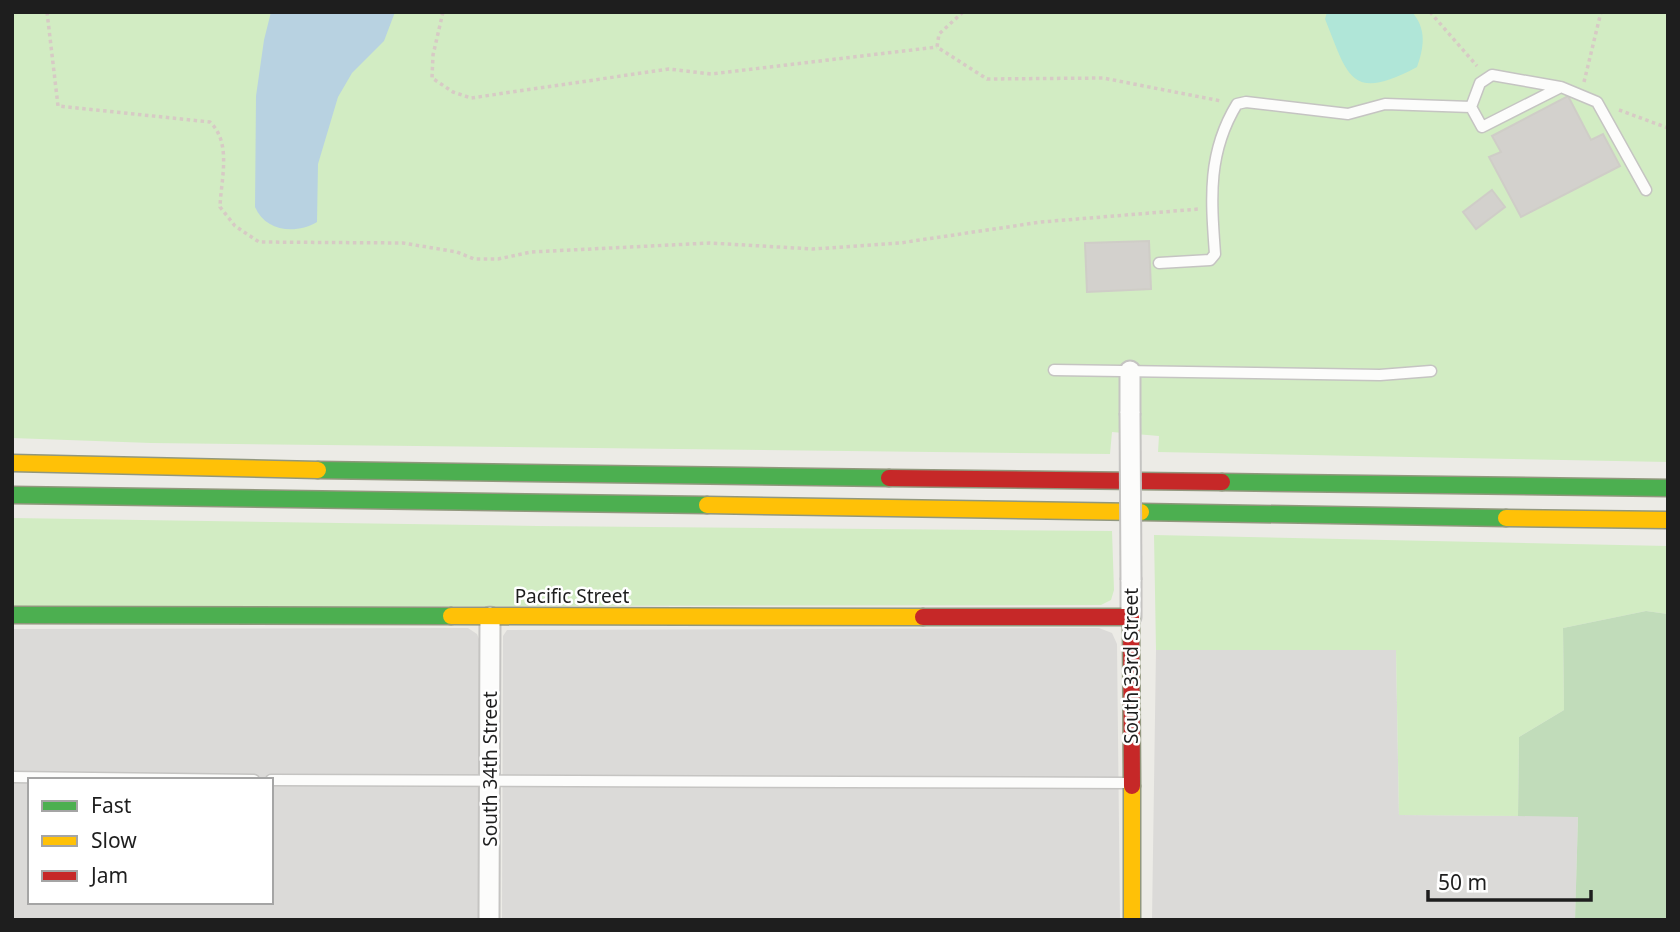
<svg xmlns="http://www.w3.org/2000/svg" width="1680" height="932" font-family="'Noto Sans',sans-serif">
  <rect width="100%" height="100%" fill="#ecebe6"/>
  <path fill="#dbdad8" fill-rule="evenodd" d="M468 628 477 634 481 644 484 920H12V629ZM30 780H271V902H30Z
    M1099 628 1112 633 1117 644 1120 920H502L503 636 507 630Z
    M1156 650H1396L1399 815 1578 816 1575 920H1152Z"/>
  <path fill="#d2ecc3" d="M12 12H1668V462L1158 452 1159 436 1112 432 1110 454 151 443 12 438Z
    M12 518 537 526 1112 531 1114 590 1111 600 1101 605 12 607Z
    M1154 535 1668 546V614L1646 611 1563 628 1564 710 1519 737 1518 816 1399 815 1396 650H1156Z"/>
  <path fill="#c1dcba" d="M1646 611 1668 614V920H1575L1578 817 1518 816 1519 737 1564 710 1563 628Z"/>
  <path fill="#b0e6d8" d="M1327 12H1412C1427 29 1424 48 1417 67 1350 103 1348 76 1325 19Z"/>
  <path fill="#b8d2e1" d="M271 12H395L384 41 352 73 338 97 318 164 317 222C295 235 265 231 255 207L256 96 264 40Z"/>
  <path fill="#d3d1cd" stroke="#cfcdc7" stroke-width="2" d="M1568 96 1591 140 1603 134 1620 166 1521 217 1489 157 1501 152 1492 136Z
    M1492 190 1505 207 1476 229 1463 212Z
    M1149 241 1151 289 1087 292 1085 243Z"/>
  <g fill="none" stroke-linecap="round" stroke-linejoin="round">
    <g stroke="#c5c4c2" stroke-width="13">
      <path id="lane" d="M1471 107 1480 83 1492 75 1560 87
        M1159 263 1210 260 1215 254C1211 199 1207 153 1237 104L1246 102 1348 114 1385 104 1471 107 1482 127 1561 87 1597 102 1646 190
        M1054 370 1380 375 1431 371
        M12 777 254 780
        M271 780 1131 783"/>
    </g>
    <g stroke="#c5c4c2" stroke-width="23">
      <path id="street" d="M1130 371V413
        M1131 617V580
        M489 920 490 617"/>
    </g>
    <g stroke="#91977d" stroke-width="19">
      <path id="fast" d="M318 470 889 478
        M1222 482 1668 488
        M12 495 707 505
        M1141 512 1506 518
        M12 615 451 616"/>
    </g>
    <g stroke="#91977d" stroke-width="19">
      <path id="slow" d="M12 463 318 470
        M707 505 1141 512
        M1506 518 1668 520
        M451 616 923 617
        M1132 786V920"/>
    </g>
    <g stroke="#91977d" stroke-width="19">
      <path id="jam" d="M889 478 1222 482
        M923 617H1131L1132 786"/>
    </g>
    <path stroke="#d7cac5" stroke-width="3.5" stroke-dasharray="3.5 3.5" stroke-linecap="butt" d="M47 12 58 106 210 122C232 143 221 179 220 207L235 226 259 242 403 243 457 252 474 259H498L531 252 710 243 813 249 900 243 1041 222 1199 209
      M443 12 433 55 432 78 453 92 471 98 669 69 711 74 937 47
      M963 12 939 34 937 47 987 79 1103 78 1221 101
      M1430 12 1477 66
      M1584 82 1601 12
      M1619 110 1668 128"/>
    <use href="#lane" stroke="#fcfcfb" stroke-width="10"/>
    <use href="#street" stroke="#fcfcfb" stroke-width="19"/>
    <use href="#fast" stroke="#4caf50" stroke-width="16"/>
    <use href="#slow" stroke="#ffc107" stroke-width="16"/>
    <use href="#jam" stroke="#c62828" stroke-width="16"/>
    <g stroke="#c5c4c2" stroke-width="23" stroke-linecap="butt">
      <path id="street-bridge" d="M1130 413 1131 580"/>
    </g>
    <use href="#street-bridge" stroke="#fcfcfb" stroke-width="19"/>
  </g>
  <g text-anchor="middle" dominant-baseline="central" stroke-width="5" stroke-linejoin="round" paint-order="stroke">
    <g font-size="19" fill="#1e1e1e" stroke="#fff">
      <text x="572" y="596">Pacific Street</text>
      <text transform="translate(1131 666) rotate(-90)">South 33rd Street</text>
      <text transform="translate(490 769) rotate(-90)">South 34th Street</text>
    </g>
  </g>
  <rect width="1680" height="932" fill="none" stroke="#1e1e1e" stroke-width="28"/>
  <rect x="28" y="778" width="245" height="126" fill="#ffffff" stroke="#a5a5a5" stroke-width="2"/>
  <rect x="42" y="801" width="35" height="10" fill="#4caf50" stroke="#a5a5a5" stroke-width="2"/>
  <text x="91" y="813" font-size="21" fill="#1e1e1e">Fast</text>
  <rect x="42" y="836" width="35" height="10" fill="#ffc107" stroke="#a5a5a5" stroke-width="2"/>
  <text x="91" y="848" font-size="21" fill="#1e1e1e">Slow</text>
  <rect x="42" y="871" width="35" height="10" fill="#c62828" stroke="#a5a5a5" stroke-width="2"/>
  <text x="91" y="883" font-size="21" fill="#1e1e1e">Jam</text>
  <path d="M1428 890v10h163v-10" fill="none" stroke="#1e1e1e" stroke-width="3.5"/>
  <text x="1438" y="890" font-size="21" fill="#1e1e1e" stroke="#ffffff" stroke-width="5" paint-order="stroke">50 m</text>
</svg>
